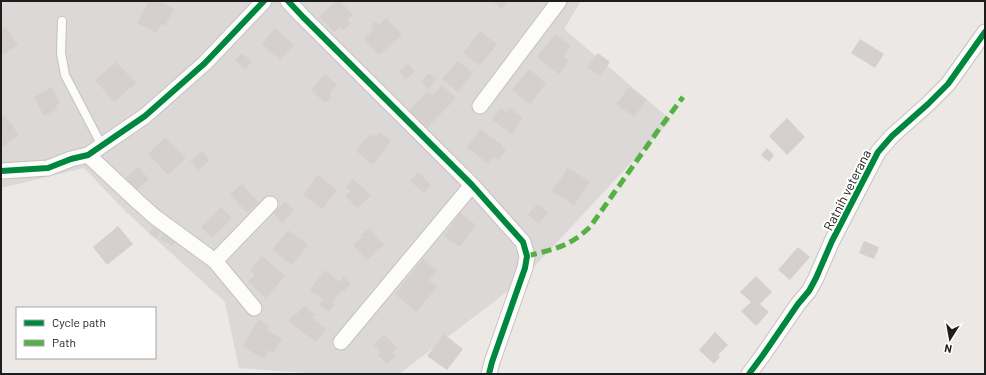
<svg xmlns="http://www.w3.org/2000/svg" width="986" height="375" font-family="Barlow,sans-serif">
  <rect width="100%" height="100%" fill="#ece8e5"/>
  <path fill="#dbd8d7" d="M1 1H581L564 29 671 120 521 281 399 374H319L239 368 225 302 126 212 84 168 1 188Z"/>
  <path fill="#d5d0ce" d="M149 1H159L174 9 165 26 161 24 156 33 137 23Z
    M336 1H340L353 15 347 20 351 24 343 30 340 27 334 32 319 17Z
    M492 1H508L501 9Z
    M386 18 402 35 379 55 364 39 374 29 371 25 375 21 379 25Z
    M5 27 18 45 1 56V30Z
    M275 28 294 45 280 60 262 44Z
    M480 31 497 44 480 66 463 53Z
    M555 34 571 46 563 56 569 61 559 74 537 57Z
    M860 39 884 54 875 68 851 53Z
    M242 53 252 62 245 69 235 60Z
    M598 53 610 62 600 76 587 67Z
    M458 61 473 73 458 92 442 79Z
    M116 62 136 83 114 102 95 80Z
    M408 64 415 72 406 79 399 71Z
    M529 69 546 83 530 104 512 90Z
    M428 73 436 79 429 89 421 83Z
    M325 74 337 85 329 94 332 97 325 103 311 90Z
    M442 85 456 98 427 128 409 111 428 91 432 96Z
    M52 87 60 103 55 106 58 109 44 116 34 97Z
    M629 87 647 100 634 117 616 104Z
    M509 107 523 118 512 134 492 120 501 108 506 112Z
    M4 115 19 135 1 148V117Z
    M787 118 805 137 787 155 769 136Z
    M481 129 502 145 501 146 506 150 498 160 494 156 488 164 467 147Z
    M379 132 391 141 373 165 356 151 370 134 375 137Z
    M165 137 186 158 168 175 148 154Z
    M767 148 774 155 769 162 761 155Z
    M202 151 210 160 199 170 190 161Z
    M138 167 149 179 137 190 125 178Z
    M568 168 590 182 574 205 552 191Z
    M418 172 431 185 424 193 410 181Z
    M318 175 337 190 322 209 303 195Z
    M353 179 371 195 358 208 345 196 350 191 346 187Z
    M242 184 259 203 247 213 230 194Z
    M285 201 294 210 282 223 273 213Z
    M537 204 548 213 539 224 528 215Z
    M221 207 232 218 212 238 201 227Z
    M460 213 476 225 460 247 444 236Z
    M118 226 133 244 107 265 93 247Z
    M153 227 161 231 157 238 149 234Z
    M369 228 384 245 367 260 353 245 363 237 361 235Z
    M288 230 308 245 292 265 272 250Z
    M164 232 176 239 173 246 160 239Z
    M864 241 879 247 874 259 859 253Z
    M798 247 810 257 790 280 778 270Z
    M262 256 285 276 266 298 248 282 255 275 250 270Z
    M423 259 437 271 429 280 437 287 416 312 395 294Z
    M325 270 340 282 343 277 351 283 344 292 342 290 333 302 335 304 329 312 319 305 323 300 310 290Z
    M756 276 772 292 760 304 769 312 756 326 741 311 751 302 740 292Z
    M303 306 315 314 312 318 326 329 316 342 288 321 294 314 296 315Z
    M259 319 269 326 267 330 282 339 273 353 269 350 264 359 242 346Z
    M715 332 728 345 718 355 720 357 714 364 699 350Z
    M384 334 397 348 393 353 396 356 387 364 378 355 381 352 374 345Z
    M444 334 463 349 447 370 427 356Z"/>
  <g fill="none" stroke-linecap="round" stroke-linejoin="round">
    <g stroke="#c4c3c1" stroke-width="10">
      <path id="service" d="M62 21 61 53 65 75 102 146"/>
    </g>
    <g stroke="#c4c3c1" stroke-width="17">
      <path id="minor" d="M288 1 303 17 472 185 523 242 527 256 525 268 492 362 489 374
        M480 106 559 1
        M88 155 137 201 155 217 215 261 254 308
        M1 171 48 168 71 159 88 155 145 116 205 63 264 1
        M215 261 270 204
        M341 342 472 185
        M749 374 763 355 798 304 809 291 816 278 832 241 878 152 892 136 928 104 948 84 985 32"/>
    </g>
    <use href="#service" stroke="#fcfcfb" stroke-width="8"/>
    <use href="#minor" stroke="#fcfcfb" stroke-width="15"/>
    <path stroke="#55b145" stroke-width="5" stroke-dasharray="10 5" stroke-linecap="butt" d="M527 256C554 249 569 247 590 227L657 132 683 97"/>
    <g stroke="#fff" stroke-width="8">
      <path id="cycleway" d="M288 1 303 17 472 185 523 242 527 256 525 268 492 362 489 374
        M1 171 48 168 71 159 88 155 145 116 205 63 264 1
        M749 374 763 355 798 304 809 291 816 278 832 241 878 152 892 136 928 104 948 84 985 32"/>
    </g>
    <use href="#cycleway" stroke="#00873e" stroke-width="6"/>
  </g>
  <g text-anchor="middle" dominant-baseline="central" stroke-width="4" stroke-linejoin="round" paint-order="stroke">
    <g font-size="13" fill="#1d1d1d" stroke="#fff">
      <text transform="translate(847 190) rotate(-63)">Ratnih veterana</text>
    </g>
  </g>
  <rect width="986" height="375" fill="none" stroke="#1d1d1d" stroke-width="4"/>
  <rect x="16" y="307" width="140" height="52" fill="#ffffff" stroke="#a5a5a5"/>
  <rect x="24" y="320" width="20" height="6" fill="#00873e" stroke="#a5a5a5"/>
  <text x="52" y="327" font-size="12" fill="#1d1d1d">Cycle path</text>
  <rect x="24" y="340" width="20" height="6" fill="#55b145" stroke="#a5a5a5"/>
  <text x="52" y="347" font-size="12" fill="#1d1d1d">Path</text>
  <g transform="translate(950 339) rotate(191)" stroke="#ffffff" stroke-width="3" paint-order="stroke">
  <path d="M0-3L7 15L0 10L-7 15Z" fill="#1d1d1d"/>
  <text y="-6" font-size="11" font-weight="bold" text-anchor="middle" fill="#1d1d1d">N</text>
  </g>
</svg>
